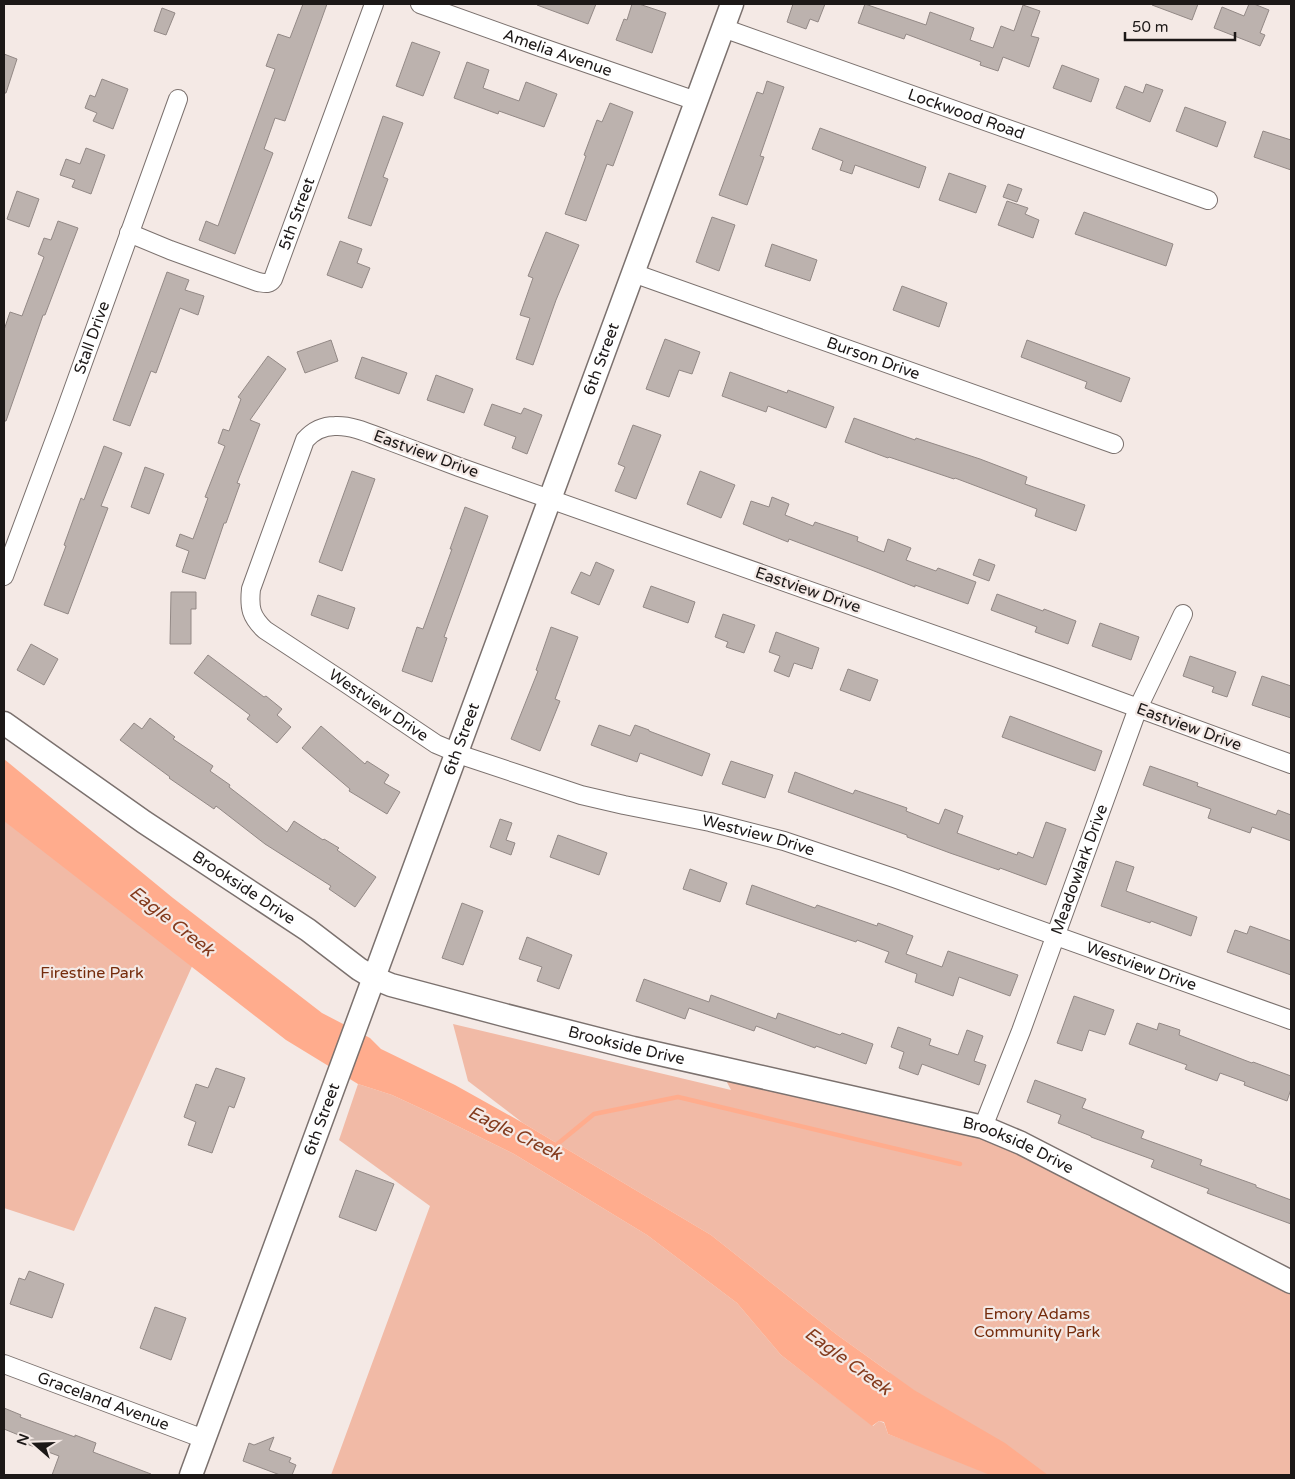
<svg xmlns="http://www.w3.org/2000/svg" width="1295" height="1479" font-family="'Varela Round',sans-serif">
  <rect width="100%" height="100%" fill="#f4e9e5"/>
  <path fill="#f1baa6" d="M4 791 202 944 74 1231 4 1208Z
    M453 1024 731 1090 719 1067 983 1127 1291 1283V1475H331L430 1206 339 1140 358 1084 392 1095 433 1114 514 1154 647 1235 737 1303 781 1355 873 1426 879 1421 884 1423 888 1434 933 1451 889 1372 836 1334 711 1235 523 1123 468 1081Z"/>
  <path fill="#ffac8d" d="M4 759 173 898 322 1013 370 1038 381 1049 455 1085 523 1123 711 1235 836 1334 914 1390 1005 1443 1048 1475H990L888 1434 884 1422 879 1421 872 1426 781 1355 737 1303 647 1235 514 1154 433 1114 392 1095 358 1084 286 1040 4 821Z"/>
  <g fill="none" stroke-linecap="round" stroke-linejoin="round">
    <path stroke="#ffac8d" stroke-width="4.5" d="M555 1146 594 1114 678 1097 960 1164"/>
  </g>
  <path fill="#bcb2ae" stroke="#938986" d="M303 4H327L285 121 275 118 264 149 273 153 235 254 199 240 206 221 218 226 275 69 266 66 278 34 290 38Z
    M537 4H596L588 24 537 5Z
    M632 4H639L666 13 652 53 616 40 624 19 627 20Z
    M793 4H825L818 22 810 19 806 29 787 22Z
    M865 4 926 25 930 12 974 28 970 40 993 48 1001 26 1014 31 1023 5 1040 11 1031 36 1039 38 1029 67 1003 57 998 71 980 65 981 62 906 34 904 39 858 23Z
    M1153 4H1198L1192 20 1152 5Z
    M1249 4H1254L1269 10 1260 33 1265 35 1260 46 1214 28 1222 7 1244 16Z
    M162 8 175 13 166 35 154 31Z
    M412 42 440 52 423 96 396 86Z
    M4 54 17 59 6 93H4Z
    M467 62 489 70 483 88 519 101 526 82 557 94 544 127 499 111 498 114 454 98Z
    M1062 65 1099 79 1091 102 1053 88Z
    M102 79 128 89 113 129 93 121 97 113 85 108 90 95 95 97Z
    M767 81 784 87 760 156 764 157 747 205 719 195 757 92 763 94Z
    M1146 84 1163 90 1150 122 1116 108 1125 86 1143 93Z
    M610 103 633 112 613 166 607 164 586 221 565 214 586 156 584 155 597 120 602 122Z
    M1185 107 1226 122 1217 147 1176 131Z
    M383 116 403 123 383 177 388 179 371 226 348 218Z
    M820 128 926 167 919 188 855 165 852 174 840 170 843 161 812 149Z
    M1263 131 1291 140V170L1254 157Z
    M86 148 105 155 91 194 72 187 75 180 60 175 66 159 80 164Z
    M949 173 986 186 976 213 939 200Z
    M1008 184 1022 189 1017 202 1003 197Z
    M17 191 39 199 29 227 7 219Z
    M1007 201 1028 208 1025 214 1039 220 1033 238 998 225Z
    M1084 212 1173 244 1166 266 1075 234Z
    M712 217 735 225 719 271 696 262Z
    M58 221 78 228 45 315H43L6 421H4V330L10 312 22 316 44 257 38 254 44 238 51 240Z
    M546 232 579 245 556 300 533 365 516 359 530 318 520 315 533 278 528 276Z
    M340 241 362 249 357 263 370 268 362 288 327 275Z
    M772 244 817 260 810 281 765 266Z
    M167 272 189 280 185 290 204 296 198 315 180 308 156 373 151 371 130 426 113 420Z
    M902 286 947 303 939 327 893 310Z
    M665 339 700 352 692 374 679 370 669 397 646 389Z
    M331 340 338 361 305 373 297 352Z
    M1027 340 1130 378 1121 402 1085 388 1087 382 1021 357Z
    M268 356 286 369 250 420 260 424 237 483 240 484 226 523H224L205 579 182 572 189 551 176 546 180 534 193 539 208 498 205 497 225 446 218 443 223 429 229 431 241 399 238 397Z
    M362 357 407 373 399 394 355 378Z
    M730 372 787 393 788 390 834 407 826 428 768 406 766 412 722 396Z
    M436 375 473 389 464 413 427 400Z
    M492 404 521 414 524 408 542 415 527 454 512 448 516 437 484 425Z
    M854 418 915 440 916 438 980 459 1027 477 1025 484 1085 505 1076 531 1035 516 1037 509 955 478 954 479 889 457 888 458 845 442Z
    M633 425 661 435 636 499 615 491 625 467 618 464Z
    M104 446 122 453 101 506 108 508 68 614 44 605 66 546 64 545 81 498 84 500Z
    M145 467 164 474 149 514 131 507Z
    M352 471 375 479 342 571 319 562Z
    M700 471 735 485 721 518 687 504Z
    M772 497 789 504 785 515 813 526 815 522 858 537 857 541 884 552 888 539 911 548 906 560 936 571 938 568 976 582 968 604 915 585V587L869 569 789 539 788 542 743 524 751 501 769 507Z
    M465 507 488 516 444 637 447 638 432 682 402 671 417 627 423 629 452 549H450Z
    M979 559 995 565 989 581 973 575Z
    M596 562 614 570 599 605 571 593 581 572 590 576Z
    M651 586 695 602 688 623 643 607Z
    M171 592H196V609H191V644H170Z
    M997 594 1043 611 1044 609 1076 621 1068 644 1035 632 1037 627 991 610Z
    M318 595 355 608 348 629 311 615Z
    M723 614 755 625 744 653 726 647 728 642 715 637Z
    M1100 623 1139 637 1131 660 1092 646Z
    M551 627 578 637 555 699 560 701 540 751 511 739 538 671 536 670Z
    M776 632 819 648 812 669 794 663 789 677 774 671 780 656 769 652Z
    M31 644 58 659 44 685 17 670Z
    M208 655 264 697 266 696 282 709 277 715 291 727 277 743 247 719 250 715 194 673Z
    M1190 656 1236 672 1227 697 1212 692 1214 687 1183 676Z
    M848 669 878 680 870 701 840 690Z
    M1262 676 1291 686V718L1252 705Z
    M1010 716 1102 751 1095 771 1002 737Z
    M150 718 175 737 173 739 213 766 210 771 230 785 229 787 287 832 294 821 323 840 324 839 339 848 337 850 376 877 355 907 329 889 331 886 265 844 216 806 214 809 169 778 170 777 120 740 134 723 142 729Z
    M599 725 630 736 635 725 649 730V731L710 754 702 776 640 753 637 762 591 745Z
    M321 726 365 764 367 761 389 775 384 783 400 792 387 814 349 791 350 789 302 748Z
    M731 761 773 775 765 798 722 784Z
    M1150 766 1198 783 1197 786 1276 815 1278 810 1291 815V841L1252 827 1250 833 1208 818 1211 809 1143 785Z
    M795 772 853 794 855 790 907 808 906 811 939 824 945 809 963 816 957 833 1017 855 1018 852 1033 858 1046 822 1066 829 1046 885 1000 868 999 870 950 853 907 837V835L788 792Z
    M500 819 512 823 506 840 515 843 511 855 490 847Z
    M558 835 607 853 599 875 550 857Z
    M1116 861 1134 867 1126 891 1197 917 1191 936 1151 921 1150 923 1101 906Z
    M690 869 727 883 720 902 683 889Z
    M752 885 815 908 817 905 877 926 878 923 913 936 906 954 942 967 948 951 1018 975 1010 996 959 977 953 996 915 982 917 974 885 962 889 952 857 940 856 942 746 904Z
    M462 903 483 911 463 965 442 958Z
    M1250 926 1291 941V975L1227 952 1235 930 1247 934Z
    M527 937 572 955 559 989 537 981 542 967 519 959Z
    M644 979 709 1002 711 995 776 1019 778 1013 840 1035 842 1033 873 1044 866 1064 816 1046 815 1048 756 1026 754 1031 689 1008 685 1019 636 1001Z
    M1074 996 1114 1010 1105 1035 1089 1030 1082 1051 1057 1043Z
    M1137 1023 1157 1030 1159 1023 1180 1030 1179 1035 1252 1063 1253 1062 1291 1076V1089L1287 1101 1244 1085 1245 1082 1220 1073 1217 1081 1185 1069 1187 1065 1129 1044Z
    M898 1027 931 1039 929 1045 958 1055 967 1030 983 1036 974 1061 986 1065 979 1085 922 1064 918 1075 899 1068 904 1052 891 1047Z
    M216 1068 245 1078 234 1108 229 1106 212 1153 188 1145 196 1122 184 1117 196 1084 208 1088Z
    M1035 1080 1086 1099 1082 1108 1144 1131 1141 1138 1202 1160 1200 1165 1256 1185V1187L1291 1200V1224L1207 1193 1209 1189 1151 1167 1154 1160 1091 1137V1136L1058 1123 1061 1115 1027 1102Z
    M356 1170 394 1184 376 1231 339 1217Z
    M29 1271 64 1284 52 1318 10 1304 19 1278 25 1280Z
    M155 1307 186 1318 171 1360 140 1348Z
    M4 1408 21 1415 20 1417 75 1437V1435L96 1443 93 1452 151 1474 150 1475H52L59 1456 24 1443 26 1438 4 1429Z
    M274 1437 269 1450 291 1458 289 1462 296 1465 292 1475H280L243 1461 249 1443 254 1445Z"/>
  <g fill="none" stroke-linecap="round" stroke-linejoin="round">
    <g stroke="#7b716e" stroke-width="20">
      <g id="minor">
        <path id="s1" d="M420 4 540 47 696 101"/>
        <path id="s2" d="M723 28 1208 200"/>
        <path id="s3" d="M129 233 170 250 258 282C265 283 269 285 273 279L374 4"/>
        <path id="s4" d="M633 273 1114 444"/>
        <path id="s5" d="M4 576 64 415 178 99"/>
        <path id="s6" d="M1291 764 1048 675 459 467C435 458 411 449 387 440 371 434 352 425 335 426 322 426 313 431 305 440L251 589C249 608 251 617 265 630L347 684 436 744 467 757 581 795 624 805 710 822 784 841 894 878 1291 1020"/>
        <path id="s7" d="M983 1127 1021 1031 1138 708 1183 614"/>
        <path id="s8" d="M4 1364 204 1439"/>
      </g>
    </g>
    <g stroke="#7b716e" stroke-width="25">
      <g id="tertiary">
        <path id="s9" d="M4 723 144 822 308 930 359 969 374 978 391 985 504 1015 633 1048 983 1127 1021 1143 1291 1282"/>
        <path id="s10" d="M191 1475 732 4"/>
      </g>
    </g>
    <use href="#minor" stroke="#fff" stroke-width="18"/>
    <use href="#tertiary" stroke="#fff" stroke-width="22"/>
  </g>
  <g text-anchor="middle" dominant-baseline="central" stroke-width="4.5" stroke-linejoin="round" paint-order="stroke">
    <g font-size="16" fill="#1c1817" stroke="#f4e9e5">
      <text stroke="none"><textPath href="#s1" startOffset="146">Amelia Avenue</textPath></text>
      <text stroke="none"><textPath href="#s2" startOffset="258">Lockwood Road</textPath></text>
      <text stroke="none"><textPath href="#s3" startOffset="224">5th Street</textPath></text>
      <text stroke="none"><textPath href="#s5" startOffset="254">Stall Drive</textPath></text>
      <text stroke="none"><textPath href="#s4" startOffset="255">Burson Drive</textPath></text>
      <text stroke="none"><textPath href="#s10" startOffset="1189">6th Street</textPath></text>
      <text transform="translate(426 454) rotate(20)">Eastview Drive</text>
      <text transform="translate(808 590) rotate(19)">Eastview Drive</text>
      <text stroke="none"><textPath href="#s6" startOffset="1389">Westview Drive</textPath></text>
      <text transform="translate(1189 727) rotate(20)">Eastview Drive</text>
      <text stroke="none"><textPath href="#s10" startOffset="784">6th Street</textPath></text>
      <text stroke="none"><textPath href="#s6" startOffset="1794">Westview Drive</textPath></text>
      <text stroke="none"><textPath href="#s7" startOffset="275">Meadowlark Drive</textPath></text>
      <text stroke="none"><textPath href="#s9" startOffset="291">Brookside Drive</textPath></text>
      <text stroke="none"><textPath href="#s6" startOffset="2199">Westview Drive</textPath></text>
      <text stroke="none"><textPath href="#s9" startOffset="711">Brookside Drive</textPath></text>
      <text stroke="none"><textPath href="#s10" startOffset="379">6th Street</textPath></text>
      <text stroke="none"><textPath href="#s9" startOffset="1116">Brookside Drive</textPath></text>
      <text stroke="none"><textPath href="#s8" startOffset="106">Graceland Avenue</textPath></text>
    </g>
    <g font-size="16" fill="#752c0c" stroke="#f4e9e5">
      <text x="92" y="973">Firestine Park</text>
      <text x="1037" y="1314">Emory Adams<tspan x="1037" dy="18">Community Park</tspan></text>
    </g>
    <g font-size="18" font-style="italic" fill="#833a1c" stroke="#f4e9e5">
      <text transform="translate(172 921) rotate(38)">Eagle Creek</text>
      <text transform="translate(515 1133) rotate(26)">Eagle Creek</text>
      <text transform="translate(848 1361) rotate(36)">Eagle Creek</text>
    </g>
  </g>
  <rect width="1295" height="1479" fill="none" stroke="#1c1817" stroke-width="10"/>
  <g transform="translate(35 1444) rotate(290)" stroke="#f4e9e5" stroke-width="4" paint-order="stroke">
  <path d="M0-4L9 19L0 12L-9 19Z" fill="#1c1817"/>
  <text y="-8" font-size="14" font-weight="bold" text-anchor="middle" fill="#1c1817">N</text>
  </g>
  <path d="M1125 32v8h110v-8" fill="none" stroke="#1c1817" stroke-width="2.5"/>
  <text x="1132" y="32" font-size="15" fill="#1c1817" stroke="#f4e9e5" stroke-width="4" paint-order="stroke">50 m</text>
</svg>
